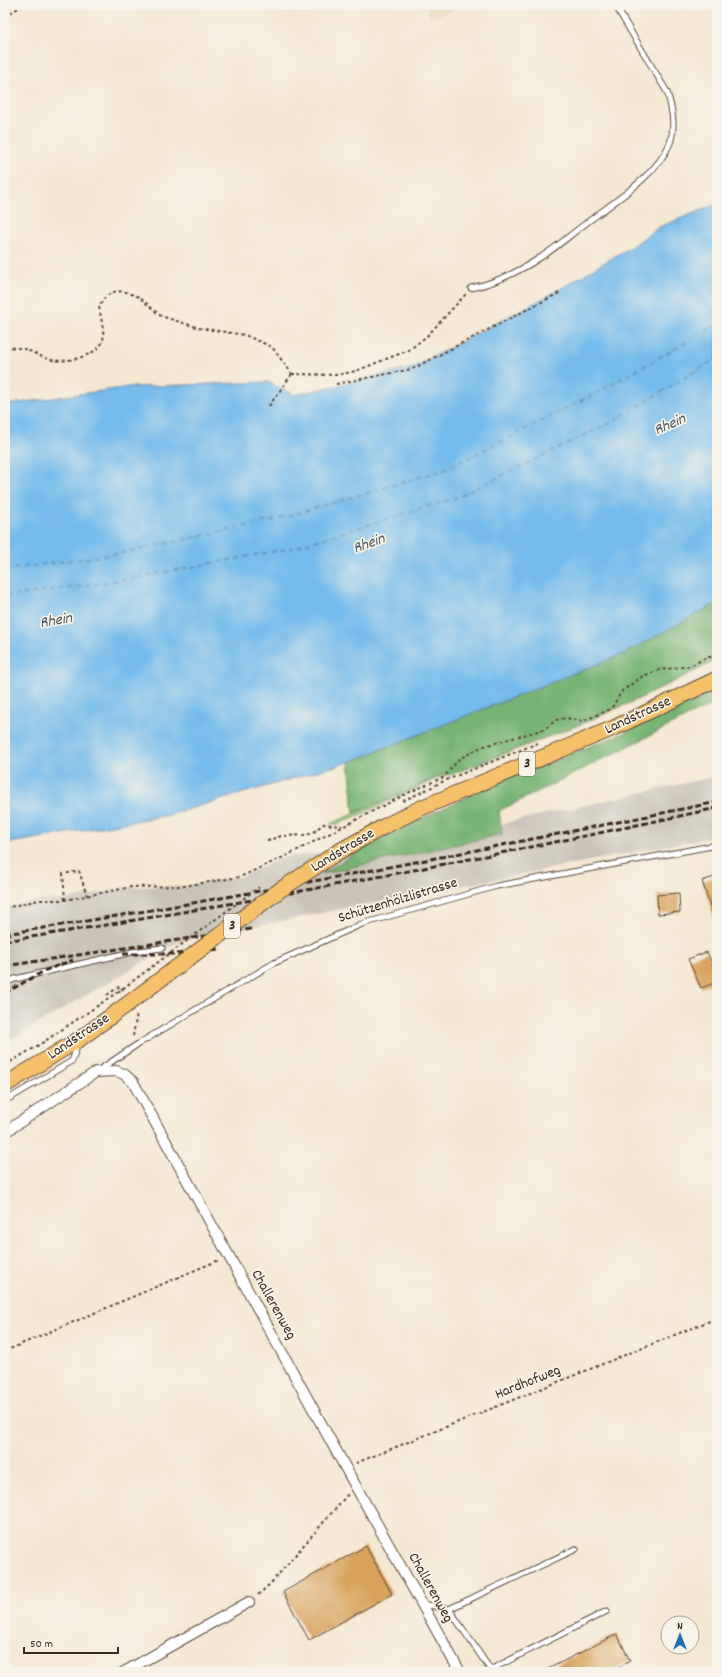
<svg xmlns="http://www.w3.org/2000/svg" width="722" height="1677" font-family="Dekko,sans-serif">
  <rect width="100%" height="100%" fill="#f7f3e8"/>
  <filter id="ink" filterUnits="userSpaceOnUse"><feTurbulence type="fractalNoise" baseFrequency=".025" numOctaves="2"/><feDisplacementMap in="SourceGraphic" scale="8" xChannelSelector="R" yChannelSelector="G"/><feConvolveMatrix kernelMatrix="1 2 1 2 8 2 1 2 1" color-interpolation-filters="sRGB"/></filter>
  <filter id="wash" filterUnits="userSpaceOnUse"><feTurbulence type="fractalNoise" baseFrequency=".012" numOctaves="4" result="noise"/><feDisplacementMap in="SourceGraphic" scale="16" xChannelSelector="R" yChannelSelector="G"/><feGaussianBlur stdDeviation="0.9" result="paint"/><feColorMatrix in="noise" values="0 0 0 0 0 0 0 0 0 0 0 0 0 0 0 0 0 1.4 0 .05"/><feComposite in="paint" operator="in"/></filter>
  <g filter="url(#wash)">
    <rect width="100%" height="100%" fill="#f5e8d3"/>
    <path fill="#e8d9ba" d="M425 5H463L431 18Z"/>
    <path fill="#c9c3b8" d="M717 776V836L179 941 5 1043V908L39 900H65L131 887 184 886 240 877 286 856 392 848Z"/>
    <path fill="#94d187" stroke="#687e52" d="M444 775 373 809 338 824H330Z"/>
    <path fill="#77b374" stroke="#596e49" d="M717 603V660L645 696 584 723 450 775H444L354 813 349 762 623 654Z
      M717 687V702L499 811 502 834 321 874 396 830 499 782 621 734Z"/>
    <path fill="#74bbec" stroke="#587285" d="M717 204V603L623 654 349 762 169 815 5 844V405L128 387 268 382 295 395 412 368 555 292 637 243 659 227Z"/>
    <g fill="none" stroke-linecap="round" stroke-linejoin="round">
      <path stroke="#4c565c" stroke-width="1" stroke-dasharray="5 4" stroke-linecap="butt" d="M5 570 129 552 278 519 447 469 598 392 717 325
        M5 597 129 579 292 548 458 497 612 422 717 358"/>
    </g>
    <g id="blocks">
      <path fill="#d8a25c" d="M717 876V920L715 921 702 881Z
        M679 893 680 912 658 914 657 895Z
        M707 952 717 975V982L701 988 688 959Z
        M366 1546 392 1594 309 1640 283 1592Z
        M617 1634 630 1661 608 1672H542Z"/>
    </g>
  </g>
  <g filter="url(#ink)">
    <use href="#blocks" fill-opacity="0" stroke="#574639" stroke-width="1"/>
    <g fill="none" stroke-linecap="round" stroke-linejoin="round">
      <g stroke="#574639" stroke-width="7">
        <path id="service" d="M471 288C495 283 520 271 541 257 556 248 570 235 585 224 612 203 657 176 670 143 676 126 672 108 667 92L615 5
          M5 983 15 979 132 952 162 948
          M99 1070 138 1044 274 963 362 924 497 886 717 845
          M5 1101 72 1061 78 1044
          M423 1604 449 1609 576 1549
          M449 1609 492 1672
          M490 1670 607 1611"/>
      </g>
      <g stroke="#574639" stroke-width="12">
        <path id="minor" d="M5 1132 96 1072 116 1071 124 1074 133 1082 355 1485 460 1672
          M124 1672 249 1602"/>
      </g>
      <g stroke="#574639" stroke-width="17">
        <path id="primary" d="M338 852 385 826 421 808 616 727 717 679
          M5 1085 81 1038 129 1003"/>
      </g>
      <path stroke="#574639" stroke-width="2" stroke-dasharray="3 3" stroke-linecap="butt" d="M5 16 24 5
        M5 348C28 345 32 355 52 360 66 363 99 356 103 340 105 333 100 314 99 306L106 296 116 291 126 292 139 297 161 316 199 328 245 335 272 347 292 374
        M292 374 337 375 356 371 409 350 427 336 466 294
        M336 384 412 369 561 292
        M269 406 292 374
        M403 801 444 781 538 743
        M267 841 281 836 307 835 314 832 323 824 342 826
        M65 900 63 874 79 871 87 896
        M5 908 39 900H65L131 887 184 886 240 877 286 856 408 793 444 777 459 759 481 747 545 729 556 720 566 718 583 721 611 709 622 691 643 676 659 670 690 666 707 657H717
        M107 1001V995L120 986 123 990
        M133 1036 137 1013
        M5 1065 39 1045 118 992
        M5 1351 219 1260
        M356 1463 717 1318
        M258 1595 271 1583 348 1494"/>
      <use href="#service" stroke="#fff" stroke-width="5"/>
      <use href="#minor" stroke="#fff" stroke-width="10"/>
      <use href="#primary" stroke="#f5c16b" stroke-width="15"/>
      <path stroke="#3b2a1e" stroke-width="3" stroke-dasharray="6 3" stroke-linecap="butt" d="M5 934C244 897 480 850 717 802
        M5 941C244 904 481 859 717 808
        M123 954H177L219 949
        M5 966 251 929
        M5 993 46 970 73 960"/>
      <g stroke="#574639" stroke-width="17" stroke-linecap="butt">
        <path id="primary-bridge" d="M129 1003 280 890 338 852"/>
      </g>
      <path stroke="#574639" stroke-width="2" stroke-dasharray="3 3" stroke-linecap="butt" d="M118 992 259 887"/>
      <use href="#primary-bridge" stroke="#f5c16b" stroke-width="15"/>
    </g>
  </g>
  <g text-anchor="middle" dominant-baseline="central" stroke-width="3.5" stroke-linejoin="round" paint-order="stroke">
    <g fill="#f7f3e8" stroke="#73665b" stroke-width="1">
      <rect x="519" y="752" width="16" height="24" rx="3"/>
      <rect x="224" y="914" width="16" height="24" rx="3"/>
    </g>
    <g font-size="14" font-weight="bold" fill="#3b2a1e">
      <text x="527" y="764">3</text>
      <text x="232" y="926">3</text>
    </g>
    <g font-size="15" fill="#3b2a1e" stroke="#f7f3e8">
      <text transform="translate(638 716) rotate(-25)">Landstrasse</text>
      <text transform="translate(343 851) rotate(-31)">Landstrasse</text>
      <text transform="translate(398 901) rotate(-17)">Schützenhölzlistrasse</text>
      <text transform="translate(79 1037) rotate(-34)">Landstrasse</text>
      <text transform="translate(273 1305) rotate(61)">Challerenweg</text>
      <text transform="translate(528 1383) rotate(-22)">Hardhofweg</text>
      <text transform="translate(430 1588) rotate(61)">Challerenweg</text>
    </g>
    <g font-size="16" font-style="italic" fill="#4c565c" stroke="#f7f3e8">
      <text transform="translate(670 425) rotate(-24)">Rhein</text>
      <text transform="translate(369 544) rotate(-20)">Rhein</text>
      <text transform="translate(56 621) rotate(-10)">Rhein</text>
    </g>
  </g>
  <rect width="722" height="1677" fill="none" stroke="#f7f3e8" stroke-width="20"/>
  <g transform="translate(680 1635)"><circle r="19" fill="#f7f3e8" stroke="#aca397"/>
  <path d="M0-3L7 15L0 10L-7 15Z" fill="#1f6fb2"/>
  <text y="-6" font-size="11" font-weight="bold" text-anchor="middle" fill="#3b2a1e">N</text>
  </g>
  <path d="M24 1647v6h94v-6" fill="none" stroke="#3b2a1e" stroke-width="2"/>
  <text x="30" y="1647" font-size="12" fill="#3b2a1e" stroke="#f7f3e8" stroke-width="3" paint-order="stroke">50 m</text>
</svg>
